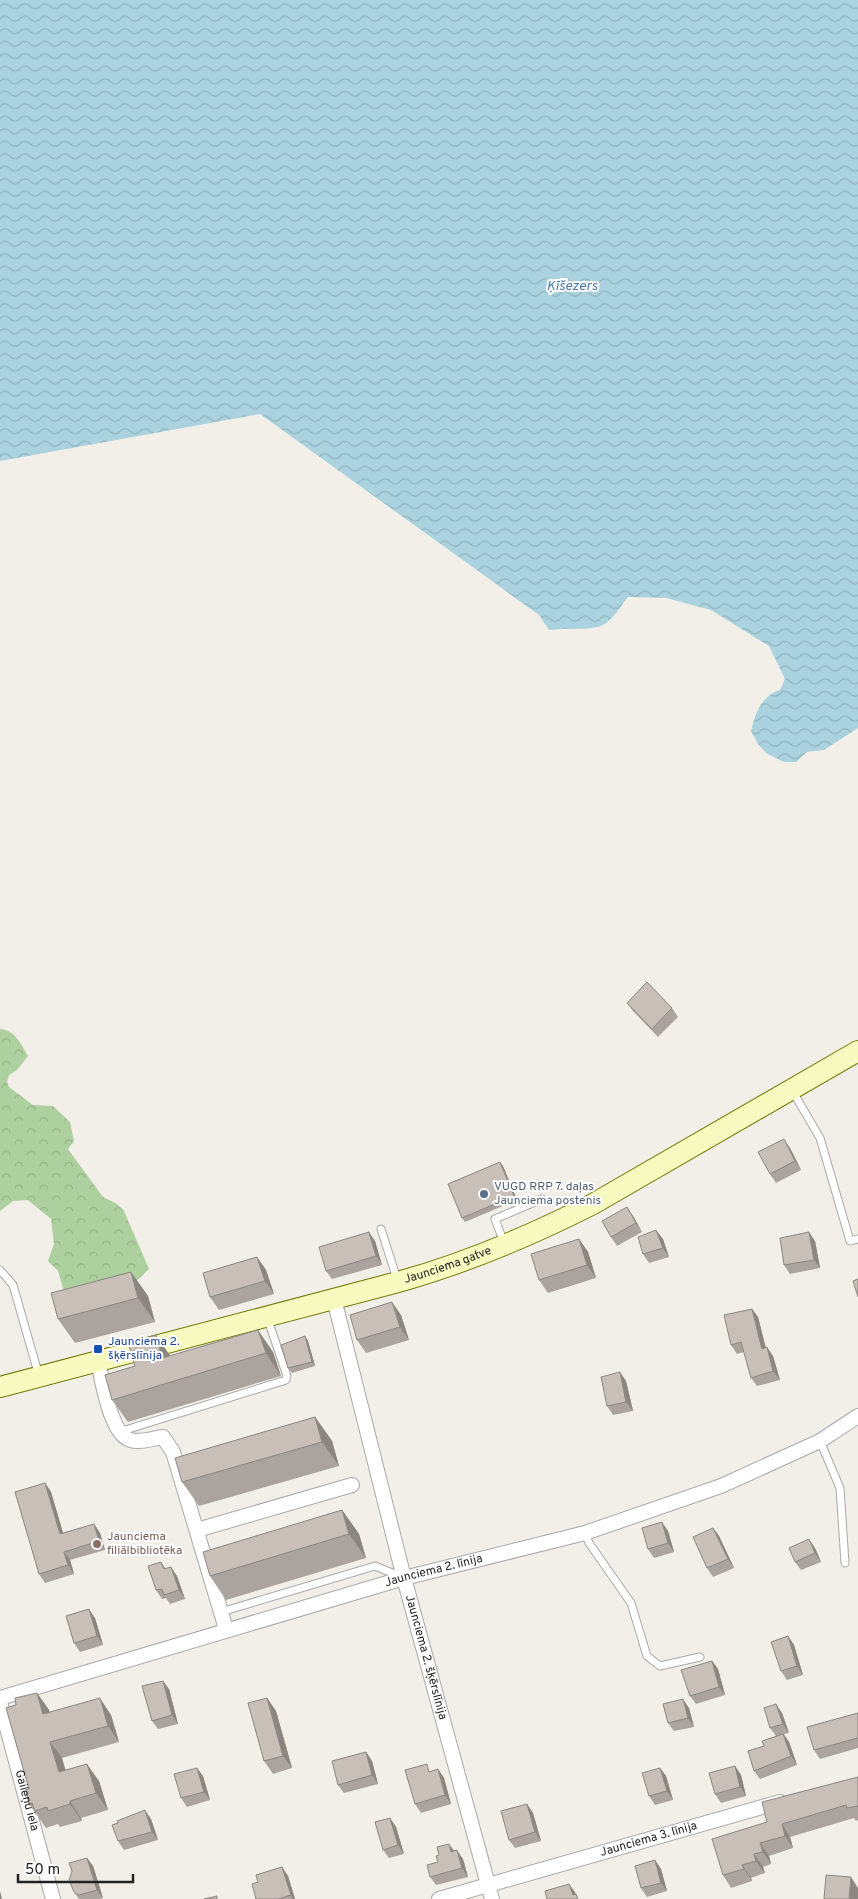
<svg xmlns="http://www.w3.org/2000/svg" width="858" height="1899" font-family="Overpass,sans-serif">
  <defs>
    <pattern id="forest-crowns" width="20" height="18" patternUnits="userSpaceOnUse" patternTransform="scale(1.25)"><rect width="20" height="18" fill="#add19e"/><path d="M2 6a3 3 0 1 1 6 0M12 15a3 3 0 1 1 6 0" fill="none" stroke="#95b388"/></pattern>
    <pattern id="water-waves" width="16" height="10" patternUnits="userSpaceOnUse" patternTransform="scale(1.25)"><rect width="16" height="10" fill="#aad3df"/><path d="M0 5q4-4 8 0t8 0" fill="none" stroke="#92b5bf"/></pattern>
  </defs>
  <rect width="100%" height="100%" fill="#f2efe9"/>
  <path fill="url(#forest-crowns)" d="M0 1029C15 1030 21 1044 28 1056L17 1070 9 1075 7 1082 9 1087 33 1105 53 1106 70 1122 74 1141 68 1149 103 1197 117 1204 124 1211 149 1269 129 1288 65 1295 58 1271 48 1261 54 1244 51 1219 28 1200 13 1201 0 1211Z"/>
  <path fill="url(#water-waves)" d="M0 0H858V728L824 750 807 752 796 762H784L766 753 758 744 751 731C755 714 761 696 780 690L785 679 769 646 711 610 666 598 628 597C620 607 610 625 597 627 582 630 565 628 549 630L539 615 260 414 0 461Z"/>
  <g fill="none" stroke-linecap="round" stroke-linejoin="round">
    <g stroke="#a9a9a9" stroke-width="9">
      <path id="lane" d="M793 1092 820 1138 850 1241 858 1239
        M381 1229 397 1279
        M504 1243 495 1219 542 1199
        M0 1270 13 1285 39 1376
        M119 1432 286 1380 287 1376 267 1317
        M820 1441 840 1488 845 1563
        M585 1533 589 1543 631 1603 647 1656 660 1666 700 1657
        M221 1612 375 1566 402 1577"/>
    </g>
    <g stroke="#a9a9a9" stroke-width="16">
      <g id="street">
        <path id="s1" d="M334 1299 404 1578 492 1899"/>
        <path d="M98 1361C102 1380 110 1431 128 1439 137 1444 154 1438 163 1437L173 1452 226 1629"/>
        <path d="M197 1530 352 1485"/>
        <path id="s2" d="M0 1698 404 1578 585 1533 721 1486 820 1441 858 1416"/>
        <path id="s3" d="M0 1702 53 1899"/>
        <path id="s4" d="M439 1899 780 1802"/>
      </g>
    </g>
    <g stroke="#707d05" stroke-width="22">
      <g id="secondary">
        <path id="s5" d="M0 1387 398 1282C466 1263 530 1236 593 1204L858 1051"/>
      </g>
    </g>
    <use href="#lane" stroke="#fff" stroke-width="7"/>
    <use href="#street" stroke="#fff" stroke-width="14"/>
    <use href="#secondary" stroke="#f7fabf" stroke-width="20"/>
  </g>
  <path fill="#aba49e" d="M627 1003 672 1008 678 1017 658 1037 633 1011Z
    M790 1148 801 1170 776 1183 770 1174Z
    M503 1166 517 1200 465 1222 462 1218Z
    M633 1216 642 1232 617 1246 611 1237Z
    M579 1239 588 1252 596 1278 548 1293 539 1280Z
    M663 1239 669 1257 649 1263 643 1254Z
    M375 1241 382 1265 332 1279 326 1271Z
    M815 1241 820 1268 790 1274 784 1265Z
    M257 1257 266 1270 274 1294 219 1310 210 1297Z
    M131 1272 148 1296 155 1322 75 1343 58 1319Z
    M752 1309 758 1317 766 1348 773 1356 780 1380 757 1386 751 1378 744 1352 737 1354 731 1345Z
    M401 1315 409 1340 366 1353 357 1340Z
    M305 1336 308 1341 315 1366 292 1373 288 1368Z
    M273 1352 281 1376 128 1422 112 1400 170 1356Z
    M626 1381 633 1411 613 1415 607 1406Z
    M315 1417 332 1441 339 1466 199 1506 182 1482Z
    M45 1483 51 1492 63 1533 94 1524 100 1533 105 1550 70 1560 74 1574 45 1583 39 1574Z
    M342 1510 359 1534 366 1558 226 1600 210 1576Z
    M713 1528 719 1536 734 1568 713 1577 707 1568Z
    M668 1531 674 1552 654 1558 648 1549Z
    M815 1548 821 1562 801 1570 795 1562Z
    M161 1562 166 1569 177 1576 185 1599 170 1604 166 1598 162 1599 156 1590Z
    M95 1618 103 1645 80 1652 74 1643Z
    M788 1636 794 1645 803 1675 787 1680 781 1671Z
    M712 1661 718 1669 725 1695 696 1704 690 1696Z
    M169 1689 178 1724 158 1729 152 1721Z
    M37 1693 49 1710V1712L111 1715 119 1742 62 1758 65 1770 99 1781 108 1810 81 1818 82 1821 60 1827 58 1824 46 1828 29 1804V1789Z
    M267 1698 276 1711 292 1768 273 1774 264 1761Z
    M689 1708 694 1727 674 1731 668 1723Z
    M782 1713 789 1733 784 1734 789 1742 797 1765 760 1779 754 1771 776 1736 770 1728Z
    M858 1713V1748L820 1759 814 1750Z
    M366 1752 372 1761 378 1784 344 1793 338 1785Z
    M735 1766 741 1775 746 1796 721 1803 715 1794Z
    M660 1768 666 1776 673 1800 655 1805 649 1796Z
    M438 1769 444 1778 451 1804 421 1813 415 1804 432 1771Z
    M203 1776 210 1800 187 1807 181 1798Z
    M858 1777V1820L856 1821 854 1818 790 1837 793 1848 769 1856 771 1864 763 1867 765 1873 751 1878 752 1881 731 1888 723 1875 767 1822Z
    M527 1804 533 1813 541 1841 515 1848 509 1840Z
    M390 1818 396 1827 404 1854 389 1858 383 1850Z
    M151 1819 158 1840 124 1850 118 1841Z
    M454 1851 463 1859 468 1877 436 1885 430 1877 438 1862Z
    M87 1858 93 1866 103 1898 100 1899H79L74 1892Z
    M655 1860 661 1869 667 1891 647 1897 641 1888Z
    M282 1867 288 1876 295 1899H256L258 1882Z"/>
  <path fill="#8b8681" d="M784 1139 790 1148 801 1170 795 1161Z
    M500 1162 503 1166 517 1200 514 1196Z
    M627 1207 633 1216 642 1232 636 1223Z
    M656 1230 663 1239 669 1257 663 1248Z
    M369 1232 375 1241 382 1265 376 1256Z
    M809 1232 815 1241 820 1268 814 1260Z
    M579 1239 588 1252 596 1278 587 1265Z
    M257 1257 266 1270 274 1294 265 1281Z
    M131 1272 148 1296 155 1322 138 1298Z
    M392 1302 401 1315 409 1340 400 1327Z
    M752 1309 758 1317 768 1357 762 1349Z
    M258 1330 273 1352 281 1376 266 1353Z
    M156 1335 171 1357 178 1381 162 1358Z
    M305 1336 308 1341 315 1366 312 1362Z
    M767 1347 773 1356 780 1380 773 1371Z
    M620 1372 626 1381 633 1411 626 1402Z
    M315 1417 332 1441 339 1466 322 1442Z
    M45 1483 51 1492 66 1543 60 1534Z
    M342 1510 359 1534 366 1558 349 1534Z
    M662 1522 668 1531 674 1552 668 1543Z
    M94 1524 100 1533 105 1550 99 1541Z
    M713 1528 719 1536 734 1568 728 1559Z
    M809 1539 815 1548 821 1562 815 1553Z
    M64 1552 70 1560 74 1574 68 1565Z
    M171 1567 177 1576 185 1599 179 1590Z
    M89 1609 95 1618 103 1645 97 1636Z
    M788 1636 794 1645 803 1675 797 1666Z
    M712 1661 718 1669 725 1695 719 1687Z
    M163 1681 169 1689 178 1724 172 1715Z
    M37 1693 49 1710 54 1730 43 1714Z
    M100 1698 111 1715 119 1742 108 1726Z
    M267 1698 276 1711 292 1768 283 1756Z
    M683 1699 689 1708 694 1727 688 1718Z
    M776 1704 782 1713 789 1733 783 1724Z
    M783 1734 789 1742 797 1765 791 1756Z
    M50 1742 62 1758 71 1789 59 1772Z
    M366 1752 372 1761 378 1784 372 1775Z
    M87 1764 99 1781 108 1810 96 1793Z
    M735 1766 741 1775 746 1796 740 1787Z
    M197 1768 203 1776 210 1800 204 1792Z
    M660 1768 666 1776 673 1800 667 1791Z
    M438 1769 444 1778 451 1804 445 1795Z
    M70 1801 81 1818 82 1821 70 1804Z
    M527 1804 533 1813 541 1841 535 1832Z
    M145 1810 151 1819 158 1840 152 1832Z
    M390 1818 396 1827 404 1854 398 1845Z
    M782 1824 790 1837 793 1848 785 1836Z
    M760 1843 769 1856 771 1864 763 1852Z
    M449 1844 455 1852H451Z
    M457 1850 463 1859 468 1877 462 1868Z
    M754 1854 763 1867 765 1873 756 1861Z
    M87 1858 93 1866 103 1898 97 1890Z
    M655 1860 661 1869 667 1891 661 1883Z
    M742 1865 751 1878 752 1881 744 1869Z
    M282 1867 288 1876 295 1899H293L291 1895Z
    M851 1877 858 1888V1899H849Z
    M569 1884 575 1892 577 1899 573 1895Z
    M0 1891 2 1899H0Z"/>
  <path fill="#c7bfb8" stroke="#8b8681" d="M647 982 672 1008 652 1029 627 1003Z
    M784 1139 795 1161 770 1174 758 1152Z
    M500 1162 514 1196 462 1218 448 1184Z
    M627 1207 636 1223 611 1237 602 1221Z
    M656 1230 663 1248 643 1254 638 1237Z
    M369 1232 376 1256 326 1271 319 1247Z
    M809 1232 814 1260 784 1265 780 1238Z
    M579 1239 587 1265 539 1280 531 1254Z
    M257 1257 265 1281 210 1297 203 1273Z
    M131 1272 138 1298 58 1319 51 1293Z
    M858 1279V1297L853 1281Z
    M392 1302 400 1327 357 1340 350 1315Z
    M752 1309 762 1349 767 1347 773 1371 751 1378 741 1342 731 1345 724 1315Z
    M258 1330 266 1353 112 1400 105 1375 135 1366 128 1343 156 1335 162 1358Z
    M305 1336 312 1362 288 1368 281 1345Z
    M620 1372 626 1402 607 1406 601 1377Z
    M315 1417 322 1442 182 1482 175 1458Z
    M45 1483 60 1534 94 1524 99 1541 64 1552 68 1565 39 1574 15 1492Z
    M342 1510 349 1534 210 1576 203 1552Z
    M662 1522 668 1543 648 1549 642 1528Z
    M713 1528 728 1559 707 1568 693 1537Z
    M809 1539 815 1553 795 1562 789 1548Z
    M161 1562 164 1569 171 1567 179 1590 164 1595 162 1589 156 1590 148 1566Z
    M89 1609 97 1636 74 1643 66 1616Z
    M788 1636 797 1666 781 1671 771 1642Z
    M712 1661 719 1687 690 1696 681 1670Z
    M163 1681 172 1715 152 1721 142 1686Z
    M37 1693 43 1714 100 1698 108 1726 50 1742 59 1772 87 1764 96 1793 70 1801V1804L48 1811 47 1807 35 1811 32 1803 29 1804 26 1790 29 1789 6 1708 16 1705 15 1698Z
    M267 1698 283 1756 264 1761 248 1703Z
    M683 1699 688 1718 668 1723 663 1704Z
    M776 1704 783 1724 770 1728 764 1708Z
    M858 1713V1738L814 1750 807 1727Z
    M783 1734 791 1756 754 1771 748 1751 764 1746 762 1741Z
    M366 1752 372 1775 338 1785 332 1761Z
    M427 1764 429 1772 438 1769 445 1795 415 1804 405 1770Z
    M735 1766 740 1787 715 1794 709 1773Z
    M197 1768 204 1792 181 1798 174 1774Z
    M660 1768 667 1791 649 1796 642 1773Z
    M858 1777V1807V1806L847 1808 846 1805 782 1824 785 1836 760 1843 763 1852 754 1854 756 1861 742 1865 744 1869 723 1875 712 1839 767 1822 762 1802Z
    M527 1804 535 1832 509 1840 501 1811Z
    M145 1810 152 1832 118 1841 112 1825 118 1823 117 1821Z
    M390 1818 398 1845 383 1850 375 1822Z
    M449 1844 451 1852 457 1850 462 1868 430 1877 427 1865 438 1862 436 1856 439 1855 437 1847Z
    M87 1858 97 1890 79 1895 74 1892 69 1880 72 1871 69 1863Z
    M655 1860 661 1883 641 1888 635 1866Z
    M282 1867 291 1895 278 1899H256L252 1884 258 1882 256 1875Z
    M826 1875 851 1877 849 1899H824Z
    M569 1884 573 1895 576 1894 578 1899H547L545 1891Z
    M217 1896V1899H204Z"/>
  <circle fill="#5c6f8a" stroke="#fff" stroke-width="2" cx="484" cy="1194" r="5"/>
  <rect fill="#1a4fb4" stroke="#fff" stroke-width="2" x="93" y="1344" width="10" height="10" rx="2.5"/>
  <circle fill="#8d6e63" stroke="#fff" stroke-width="2" cx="97" cy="1544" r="5"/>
  <g text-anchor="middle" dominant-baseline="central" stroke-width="4" stroke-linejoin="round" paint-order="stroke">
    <g font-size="12" fill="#4e5e75" stroke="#fff" text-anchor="start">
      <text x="494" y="1187">VUGD RRP 7. daļas<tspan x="494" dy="14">Jaunciema postenis</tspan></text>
    </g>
    <g font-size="12" fill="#222" stroke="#fff">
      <text stroke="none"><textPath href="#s5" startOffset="464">Jaunciema gatve</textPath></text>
      <text stroke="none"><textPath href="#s2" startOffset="452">Jaunciema 2. līnija</textPath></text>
      <text stroke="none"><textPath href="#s1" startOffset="370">Jaunciema 2. šķērslīnija</textPath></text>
      <text stroke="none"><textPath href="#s3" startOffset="102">Gaileņu iela</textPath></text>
      <text stroke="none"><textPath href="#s4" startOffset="218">Jaunciema 3. līnija</textPath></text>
    </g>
    <g font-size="12" fill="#164399" stroke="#fff" text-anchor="start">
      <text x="108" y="1342">Jaunciema 2.<tspan x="108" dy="14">šķērslīnija</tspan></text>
    </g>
    <g font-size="12" fill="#785e54" stroke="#fff" text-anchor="start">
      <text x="107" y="1537">Jaunciema<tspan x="107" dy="14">filiālbibliotēka</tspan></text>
    </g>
    <g font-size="14" font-style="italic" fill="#4a7aab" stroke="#fff">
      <text x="572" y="286">Ķīšezers</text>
    </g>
  </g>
  <path d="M18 1874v8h115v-8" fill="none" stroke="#222222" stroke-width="2.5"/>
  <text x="25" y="1874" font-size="15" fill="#222222" stroke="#ffffff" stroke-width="4" paint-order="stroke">50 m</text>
</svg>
